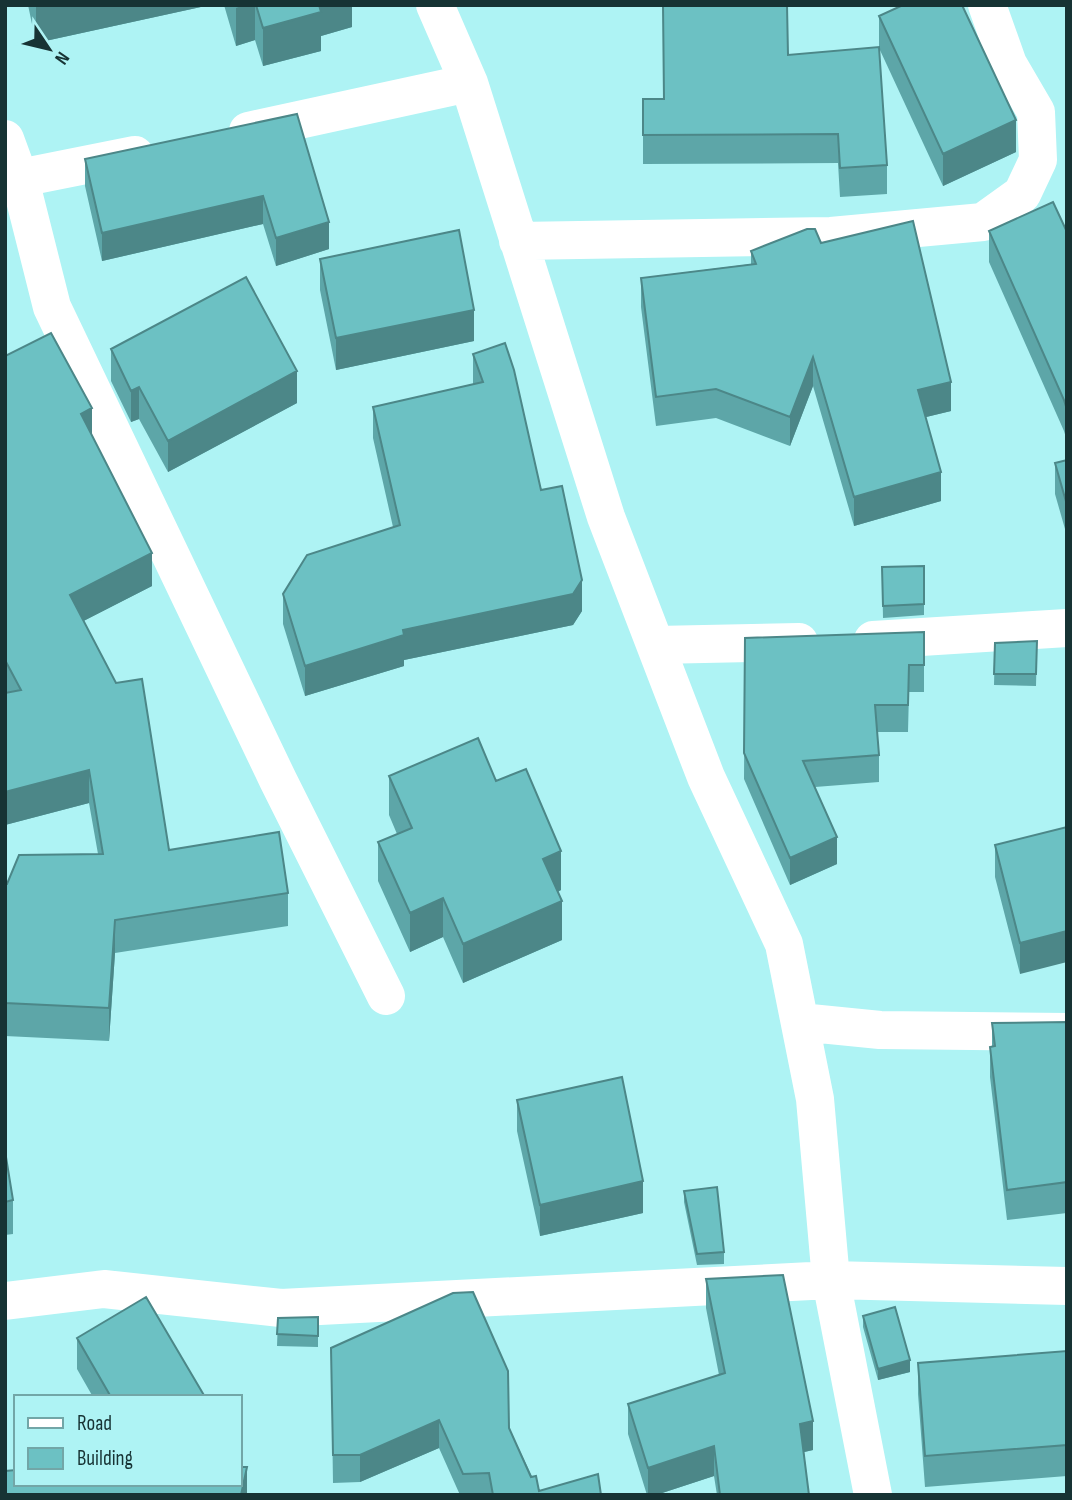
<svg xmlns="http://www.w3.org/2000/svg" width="1072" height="1500" font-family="'Sofia Sans Condensed',sans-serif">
  <rect width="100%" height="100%" fill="#aef3f4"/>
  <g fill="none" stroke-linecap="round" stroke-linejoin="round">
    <path stroke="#fff" stroke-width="38" d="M435 5 469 83 606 517 706 777 784 944 815 1099 831 1280 873 1495
      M248 131 469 83
      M5 139 20 180 52 307 278 780 386 996
      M5 181 135 155
      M518 241 831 236 983 222 1022 194 1038 160 1036 112 1008 64 987 5
      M873 640 1067 628
      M656 645 799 642
      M800 1022 880 1030 1067 1032
      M5 1301 104 1289 281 1308 831 1280 1067 1286"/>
  </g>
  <path fill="#5da6a8" d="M28 5H210L36 43Z
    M224 5H352V27L321 36V51L263 66 255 40 236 46Z
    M879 16 1016 152 943 186 879 48 887 165V194L840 197 838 163 643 164V99H664L788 55 879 47Z
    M297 114 329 249 276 266 263 224 102 261 85 186V159Z
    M989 231 1067 232V441L1064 431 989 262Z
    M821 243 951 411 926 417 941 501 854 526 813 386 790 446 716 418 656 426 641 307V278L751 264V251Z
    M320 259 474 341 336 370 320 290Z
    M111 349 297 403 168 472 139 419 131 422 111 381Z
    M473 354 541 490 582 611 573 625 404 660V666L305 696 283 624V594L393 527 373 438V407L473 384Z
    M5 356 92 436 152 586 83 621 169 850 288 893V926L115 953 109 1041 5 1036V884L98 854 89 803 5 825Z
    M1067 460V536L1055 494V463Z
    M924 566V615L883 618 882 567Z
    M924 632V692H909L908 732H877L879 755V782L815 787 837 864 790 885 744 779 745 638Z
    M1037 641 1036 686 994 685 995 643Z
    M389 776 496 781 561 890 558 892 562 940 463 983 443 937 410 952 378 881V842L397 834 389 815Z
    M1067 827 1020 974 995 877V845Z
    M1067 1022V1213L1007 1220 990 1077V1047H992V1023Z
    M517 1100 643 1213 540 1236 517 1131Z
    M5 1151 13 1200V1234L5 1235Z
    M684 1191 724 1252V1264L697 1265 684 1202Z
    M706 1279 813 1450 804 1452 809 1495H717L714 1476 656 1495H647L628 1434V1404L719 1375 706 1308Z
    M863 1316 910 1372 878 1380 863 1327Z
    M318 1317V1347L277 1346 278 1318Z
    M77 1338 205 1397H93L77 1369Z
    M331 1348 509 1428 539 1491 601 1495H460L439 1448 360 1482 333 1483Z
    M1067 1351V1476L925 1487 918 1394V1363Z"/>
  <path fill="#4c8788" d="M36 5H210L36 43Z
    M244 5H255V40L236 46V8Z
    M317 5H352V27L321 36V51L263 66V28Z
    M1016 120V152L943 186V154Z
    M263 196V224L102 261V233Z
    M329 222V249L276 266V238Z
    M474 310V341L336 370V338Z
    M813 357V386L790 446V417Z
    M297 371V403L168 472V441Z
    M951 382V411L918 419V390Z
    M139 387V419L131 422V391Z
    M92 408V442L81 414Z
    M941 472V501L854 526V497Z
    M152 553V586L70 628V595Z
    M582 580V611L573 625 404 660V666L305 696V666L403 630Z
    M89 770V803L5 825V792Z
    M837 837V864L790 885V858Z
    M561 851V890L543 898V859Z
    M443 898V937L410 952V913Z
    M562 901V940L463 983V944Z
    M115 920V953L109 1041V1008Z
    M1067 931V962L1020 974V943Z
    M643 1181V1213L540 1236V1205Z
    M910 1360V1372L878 1380V1369Z
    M439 1420V1448L360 1482V1455Z
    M813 1421V1450L800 1453V1424Z
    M714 1446V1476L656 1495H648V1468Z
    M247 1467V1495H241Z"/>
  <path fill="#6cc1c3" stroke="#4c8788" stroke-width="2" d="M256 5H319L321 12 263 28Z
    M663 5H787L788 55 879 47 887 165 840 168 838 134 643 135V99H664Z
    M903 5H962L1016 120 943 154 879 16Z
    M297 114 329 222 276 238 263 196 102 233 85 159Z
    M1053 202 1067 232V410L1064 400 989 231Z
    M913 221 951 382 918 390 941 472 854 497 813 357 790 417 716 389 656 397 641 278 756 264 751 251 807 229H815L821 243Z
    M459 230 474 310 336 338 320 259Z
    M246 277 297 371 168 441 139 387 131 391 111 349Z
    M51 333 92 408 81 414 152 553 70 595 116 683 142 679 169 850 279 832 288 893 115 920 109 1008 5 1003V884H7L19 855 103 854 89 770 5 792V693L21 690 5 660V356Z
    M505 343 514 370 541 490 562 486 582 580 573 594 403 630 404 635 305 666 283 594 307 555 400 525 373 407 483 382 473 354Z
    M1067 460V505L1055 463Z
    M924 566V604L883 606 882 567Z
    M924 632V665H909L908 705H875L879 755 803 761 837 837 790 858 744 753 745 638Z
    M1037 641 1036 674H994L995 643Z
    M478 738 496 781 526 769 561 851 543 859 562 901 463 944 443 898 410 913 378 842 412 828 389 776Z
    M1067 827V931L1020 943 995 845Z
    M1067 1022V1182L1007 1190 990 1047 995 1046 992 1023Z
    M622 1077 643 1181 540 1205 517 1100Z
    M5 1151 13 1200 5 1202Z
    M717 1187 724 1252 697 1254 684 1191Z
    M783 1275 813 1421 800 1424 809 1495H720L714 1446 648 1468 628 1404 725 1373 706 1279Z
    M473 1292 508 1371 509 1428 531 1477 536 1476 539 1491 598 1474 601 1495H493L489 1473 463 1474 439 1420 360 1455H333L331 1348 453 1293Z
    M146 1297 205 1397H111L77 1338Z
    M895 1307 910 1360 878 1369 863 1316Z
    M318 1317V1336L277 1334 278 1318Z
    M1067 1351V1445L925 1456 918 1363Z
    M240 1467H247L241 1495H5V1471L16 1470V1484H240Z"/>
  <rect width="1072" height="1500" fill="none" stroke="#173334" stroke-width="14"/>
  <rect x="14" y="1395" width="228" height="91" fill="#aef3f4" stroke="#72a6a7" stroke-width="2"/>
  <rect x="28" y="1418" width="35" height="10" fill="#ffffff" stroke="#72a6a7" stroke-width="2"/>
  <text x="77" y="1430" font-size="21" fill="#173334">Road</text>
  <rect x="28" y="1448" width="35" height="21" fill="#6cc1c3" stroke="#72a6a7" stroke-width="2"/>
  <text x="77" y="1465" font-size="21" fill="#173334">Building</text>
  <g transform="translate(49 49) rotate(125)" stroke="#aef3f4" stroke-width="5" paint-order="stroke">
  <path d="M0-5L12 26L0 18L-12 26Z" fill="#173334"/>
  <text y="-10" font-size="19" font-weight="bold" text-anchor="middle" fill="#173334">N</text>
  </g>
</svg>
